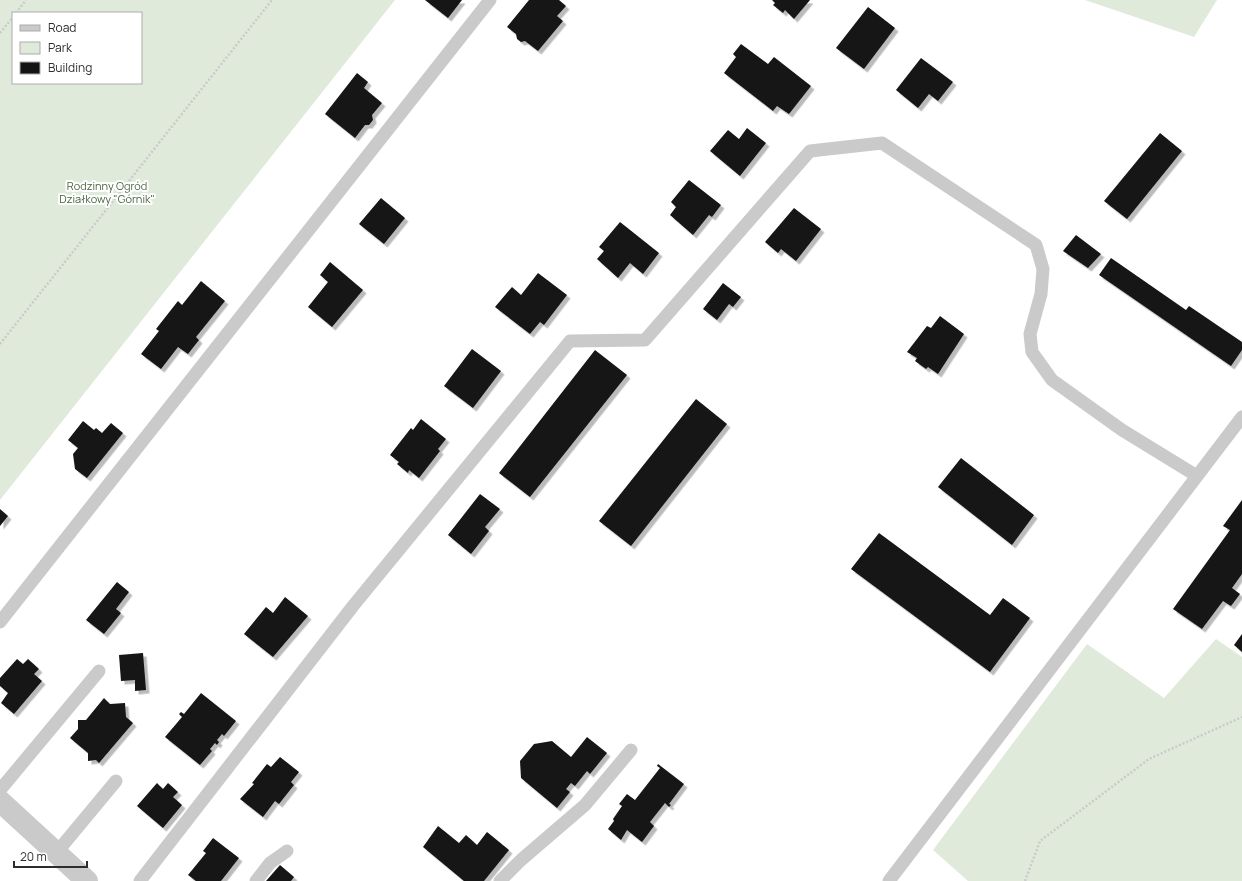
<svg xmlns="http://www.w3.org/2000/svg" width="1242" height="881" font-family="Manrope,sans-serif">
  <defs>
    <filter id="shadow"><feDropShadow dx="3.5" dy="3.5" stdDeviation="0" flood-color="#0004"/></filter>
  </defs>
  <rect width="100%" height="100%" fill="#fff"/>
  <path fill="#e0eadb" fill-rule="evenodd" d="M0 0H395L0 500ZM13 13H141V83H13Z
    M1085 0H1217L1194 37Z
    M1216 639 1242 657V881H968L933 850 1087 644 1164 698Z"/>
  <path fill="#141414" filter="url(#shadow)" d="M425 0H462L448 18Z
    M529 0H559L566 6 557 16 563 21 538 51 525 41 521 42 517 39 516 34 507 27Z
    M772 0H810L794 19 785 10 783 13 773 5 775 3Z
    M868 7 895 28 864 69 836 48Z
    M741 44 768 64 774 57 811 86 789 114 777 106 773 111 724 73 736 57 733 54Z
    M921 58 953 82 938 101 929 94 918 108 896 90Z
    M357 73 368 82 364 88 382 103 372 115 373 120 369 125H365L355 138 325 114Z
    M747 128 766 143 740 176 710 151 728 130 739 139Z
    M1160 133 1182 151 1127 219 1104 201Z
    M689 180 721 205 712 217 709 215 693 235 670 215 676 207 671 202Z
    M381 198 405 218 384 244 359 224Z
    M794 208 821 229 796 261 781 249 778 253 765 242Z
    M620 222 659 253 643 274 630 263 618 278 597 259 604 251 599 247Z
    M1076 235 1101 254 1088 268 1063 251Z
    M1111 258 1186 310 1189 306 1242 342V350L1231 366 1099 275Z
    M330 262 363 290 332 327 308 307 328 282 320 275Z
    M538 273 567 295 544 325 540 322 530 334 495 307 512 287 521 295Z
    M201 281 225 301 196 337 199 340 188 354 178 347 161 369 141 354 159 331 156 329 178 301 182 305Z
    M723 283 741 297 733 307 729 304 717 320 703 309Z
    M940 316 964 334 938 374 928 367 926 369 915 361 917 358 907 352 927 326 931 328Z
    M472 349 501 371 473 408 444 386Z
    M595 350 627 375 530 497 499 473Z
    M696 399 727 424 631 546 599 521Z
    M421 419 446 439 438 449 440 451 419 478 409 470 408 473 397 464 399 462 390 455 411 428 413 430Z
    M83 421 94 430 96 428 102 433 111 423 123 433 87 478 75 469 73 454 78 448 68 440Z
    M961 458 1034 515 1012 545 938 487Z
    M480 494 500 509 485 527 489 531 471 554 448 535Z
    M1242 500V574L1232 588 1240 594 1231 606 1223 601 1202 629 1173 609 1230 530 1223 526Z
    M0 509 8 516 0 526Z
    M879 533 990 615 1003 598 1030 618 990 672 851 569Z
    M117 582 129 592 116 609 121 613 104 634 86 620Z
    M285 597 308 616 273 657 244 634 266 607 273 613Z
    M1242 634V652L1234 645Z
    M143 653 146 690 135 691V680L121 681 119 655Z
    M17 659 23 664 28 659 39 669 34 674 42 681 14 714 1 703 8 693 0 686V678Z
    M201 693 236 721 224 736 222 734 217 740 219 742 217 745 215 743 210 749 212 751 200 765 165 737 182 717 179 714 181 712 184 714Z
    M104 698 110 704 125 703 126 717 133 723 99 763 96 760 88 761V753L70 738 78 729V720H86Z
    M587 737 607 753 590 774 587 771 575 786 571 783 566 789 570 792 557 808 521 778 520 761 534 744 552 741 571 757Z
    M280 757 299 772 291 782 294 785 279 804 275 801 263 817 240 799 254 784 252 783 267 764 271 767Z
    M658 764 684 784 669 804 671 805 669 807 665 803 650 822 654 826 642 842 627 830 621 840 608 829 614 821 613 819 622 806 619 804 627 794 635 800 660 768 657 766Z
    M157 783 163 789 168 783 178 792 173 797 182 805 163 828 137 806Z
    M438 826 459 843 466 835 477 845 487 832 509 850 484 881H464L423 847Z
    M213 838 239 858 221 881H196L188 875 206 853 203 851Z
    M280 865 294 877 291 881H266Z"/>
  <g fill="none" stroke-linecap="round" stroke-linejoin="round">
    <path stroke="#cacaca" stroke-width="2.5" stroke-dasharray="2 2" stroke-linecap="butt" d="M16 13 26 0
      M0 33 13 17
      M0 344 272 0
      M1025 881 1040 841 1149 759 1242 717"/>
    <path stroke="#cacaca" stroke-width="13" d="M0 622 490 0
      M0 790 99 671
      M57 852 116 781
      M140 881 353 606 570 341 645 340 810 151 882 143 1036 245 1043 269 1041 294 1030 334 1032 352 1052 380 1122 430 1197 476
      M256 881 270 863 287 851
      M500 881 521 860 585 805 631 750
      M889 881 1242 417"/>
    <path stroke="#cacaca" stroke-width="22" d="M0 801 87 881"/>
  </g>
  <g text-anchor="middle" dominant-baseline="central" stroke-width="4" stroke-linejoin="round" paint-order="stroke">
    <g font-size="11" fill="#48653e" stroke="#fff">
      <text x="107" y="185">Rodzinny Ogród<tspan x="107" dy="13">Działkowy "Górnik"</tspan></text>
    </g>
  </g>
  <rect x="12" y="12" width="130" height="72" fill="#ffffff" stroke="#ababab"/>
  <rect x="20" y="25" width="20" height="6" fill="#cacaca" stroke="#ababab"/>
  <text x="48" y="32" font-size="12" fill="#2d2d2d">Road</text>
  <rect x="20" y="42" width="20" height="12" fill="#e0eadb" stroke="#ababab"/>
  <text x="48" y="52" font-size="12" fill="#2d2d2d">Park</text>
  <rect x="20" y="62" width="20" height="12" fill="#141414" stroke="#ababab"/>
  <text x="48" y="72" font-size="12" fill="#2d2d2d">Building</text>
  <path d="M14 861v6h73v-6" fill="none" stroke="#2d2d2d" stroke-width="2"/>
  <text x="20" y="861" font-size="12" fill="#2d2d2d" stroke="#ffffff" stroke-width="3" paint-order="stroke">20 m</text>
</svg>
